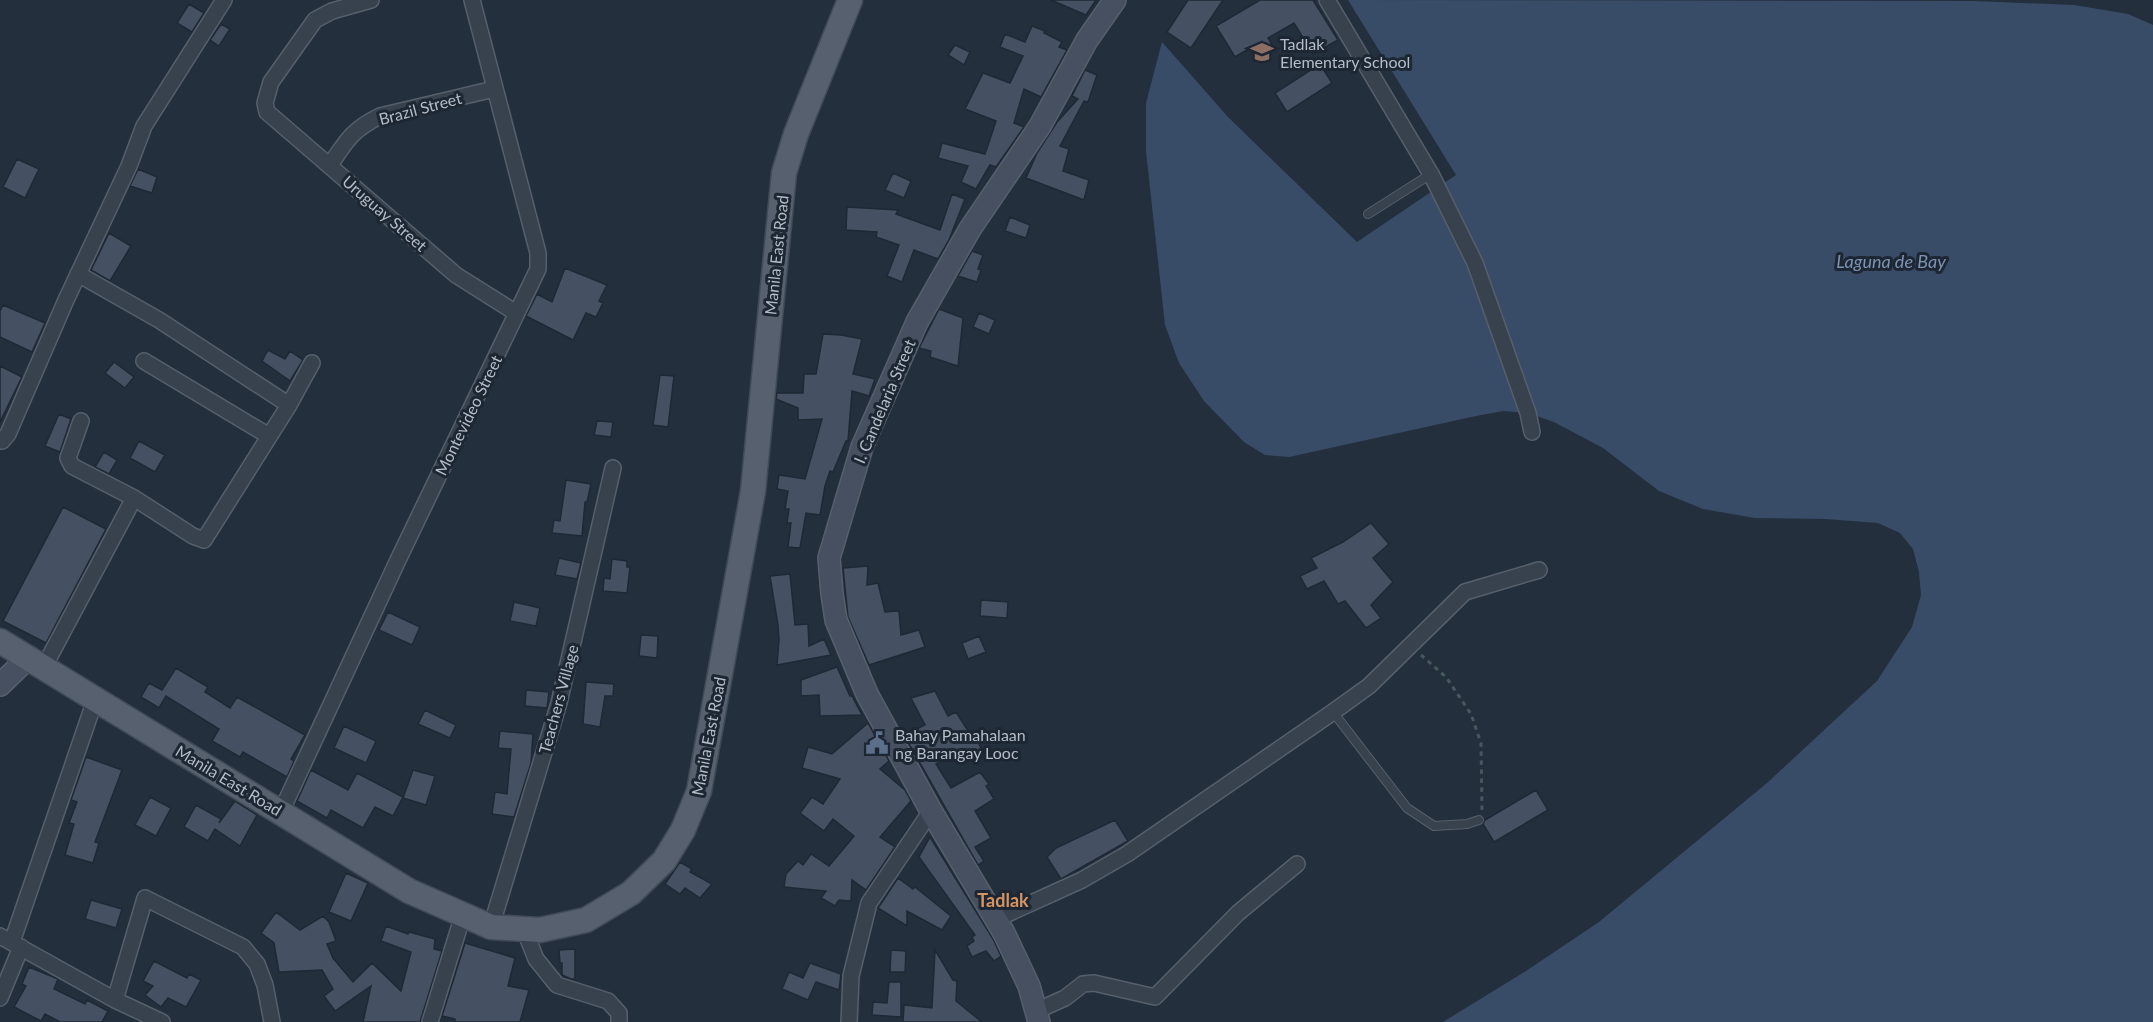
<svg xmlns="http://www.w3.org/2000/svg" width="2153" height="1022" font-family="Lato,sans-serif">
  <rect width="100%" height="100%" fill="#242f3e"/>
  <path fill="#394c67" d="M1348 0 1973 1 2074 5 2128 14 2153 25V1022H1443L1526 971 1599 922 1767 783 1877 681 1912 627 1921 595 1919 572 1913 549 1900 533 1878 523 1826 519 1755 518 1703 509 1659 491 1603 448 1554 422 1528 413 1503 411 1476 416 1289 457 1265 455 1244 442 1204 401 1179 363 1165 325 1146 151V103L1162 42 1228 117 1357 242 1456 175Z"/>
  <path fill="#455162" stroke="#1f2835" stroke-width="1.5" d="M1051 0H1096L1086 15Z
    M1188 0H1223L1191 48 1167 32Z
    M1260 0H1313L1338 40 1313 54 1294 23 1268 38 1275 50 1258 61 1250 48 1235 57 1216 26Z
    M189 4 204 13 192 32 177 23Z
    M221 24 230 29 219 46 210 40Z
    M1032 26 1045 31 1044 33 1062 42 1059 47 1067 50 1041 97 1024 89 1014 123 1024 127 996 167 990 165 976 189 961 182 968 166 938 158 942 143 985 154 996 121 965 109 983 73 1010 83 1023 56 1000 47 1005 34 1025 42Z
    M955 45 970 52 964 65 948 55Z
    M1320 64 1332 83 1287 112 1275 93Z
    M1085 70 1097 75 1088 102 1084 101 1060 146 1069 149 1063 171 1089 180 1084 200 1026 178 1037 153 1057 122 1078 99 1072 96Z
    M17 159 39 169 25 198 3 187Z
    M138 169 157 177 152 193 130 186Z
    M893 173 911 181 904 198 885 190Z
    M952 194 965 199 949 240 938 259 914 250 902 282 887 276 899 245 876 237 877 232 846 230 847 207 898 210 896 214 940 230Z
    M1010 217 1030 225 1026 238 1005 231Z
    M109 233 131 246 110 281 91 270Z
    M972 251 983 255 978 269 981 270 977 282 958 276Z
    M565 268 607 285 599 301 603 303 596 317 586 313 573 340 526 316 537 294 552 302Z
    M3 305 45 323 32 352 0 337V311Z
    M939 309 963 318 958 366 930 357 931 351 919 348Z
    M979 313 995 320 989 334 973 327Z
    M823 334 841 335 862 339 853 374 875 379 869 396 852 391 848 441H846L833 472 830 471 825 486 820 515 806 513 800 548 788 547 791 523H787L789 509H785L788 491 777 489 779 475 805 479 822 419 798 420V408L776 399 777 393H803L804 374H816Z
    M268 350 285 359 290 351 303 360 290 381 262 361Z
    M114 362 134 377 125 388 105 373Z
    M0 366 22 377 0 422Z
    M660 375 674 376 668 427 653 425Z
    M59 414 71 419 60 452 45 446Z
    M597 421 613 422 611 437 594 435Z
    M139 441 165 455 155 472 130 458Z
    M104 452 117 460 109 474 95 467Z
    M566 480 591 484 587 502H585L582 536 552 533 554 520 560 521Z
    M63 507 106 529 46 643 3 621Z
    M1371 523 1389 544 1373 558 1393 582 1371 605 1381 618 1366 628 1345 601 1338 604 1324 581 1307 589 1300 576 1317 568 1311 558 1343 542Z
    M559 558 581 563 577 579 555 575Z
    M612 559 627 561V567H630L627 593 603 591 604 578 610 579Z
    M868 566 867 585 878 583 885 612 899 611 901 635 919 630 925 647 869 665 848 617 843 568Z
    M790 574 795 625 808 624 809 646 824 639 831 655 777 665 779 640 778 625 770 576Z
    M981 600 1008 602 1007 618 980 616Z
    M514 602 540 608 536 626 510 621Z
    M388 612 420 627 412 645 379 630Z
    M641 635 658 636 657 658 639 656Z
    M979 636 986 652 968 659 962 643Z
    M837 667 850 696H852L862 715 820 716 819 695 801 696V680Z
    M176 668 208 687 205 692 230 708 237 697 305 735 291 759 294 761 287 777 243 752 240 757 212 741 219 729 166 696 159 708 141 697 149 683 162 690Z
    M586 682 614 684 613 696H605L600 727 583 724Z
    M526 690 549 692 547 708 525 706Z
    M935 691 948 716 956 712 970 734 973 732 983 752 968 760 962 749 936 764 951 788 980 772 989 784 986 786 994 799 975 811 991 838 975 847 984 861 978 865 904 735 925 725 911 698Z
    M425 710 456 725 450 738 418 724Z
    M868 723 889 761 880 769 905 790 911 801 880 837 895 847 866 890 852 880 851 901 839 900 835 906 821 898 826 891 784 887 786 874 798 861 803 865 811 854 829 866 854 836 833 819 824 831 800 813 812 797 823 804 840 779 802 768 808 747 832 754Z
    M344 726 376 741 366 763 334 748Z
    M500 731 533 734 531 763 514 817 492 814 495 792 507 794 511 749 498 748Z
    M86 757 122 770 95 842 99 843 93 863 65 855 74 824 69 823 77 802 71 800Z
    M311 770 348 790 357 773 403 797 393 816 375 807 363 828 331 810 327 818 297 801Z
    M413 770 435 776 426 805 403 798Z
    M1536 790 1548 810 1494 842 1483 824 1485 820Z
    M150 797 171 808 156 836 135 825Z
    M235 801 257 815 240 846 215 829 208 841 184 827 196 805 221 819 219 823Z
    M1115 820 1128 841 1061 879 1047 857 1056 848Z
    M930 837 993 939 1001 956 994 961 986 951 972 957 967 946 974 941 972 937 975 935 919 857Z
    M680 862 692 869 690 872 712 884 700 898 685 888 680 894 665 884Z
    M346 873 368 883 351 921 329 912Z
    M898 878 913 889 915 887 951 916 942 930 907 911V926L878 908Z
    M91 900 122 909 116 928 85 919Z
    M276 912 300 930 323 916 329 922 336 941 327 944 333 958 353 982 372 963 401 991 411 952 381 941 386 926 408 934 409 932 435 939 434 949 442 951 420 1022H363L371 986 335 1011 324 996 333 989 322 970 279 972 274 943 261 933Z
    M465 943 515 958 508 986 529 990 520 1022H455V1019L442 1016Z
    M575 949V979H571L562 975V963H560L559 950Z
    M891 950 906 951 905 972H890Z
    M935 950 953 980 957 981 956 1001 982 1022H903L904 1005 932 1008Z
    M154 961 187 978 189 974 201 980 186 1007 168 998 161 1007 145 995 153 986 143 981Z
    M810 963 841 974 839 990 816 982 808 1000 782 989 789 972 803 978Z
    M29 967 58 979 54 989 85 1004 87 1000 108 1011 102 1022H60L45 1014 41 1021 14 1007 26 986 22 984Z
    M889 982H901V1017L872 1015 873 1002 887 1003Z"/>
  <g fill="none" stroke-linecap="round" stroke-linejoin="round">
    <g stroke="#565f6c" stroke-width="10">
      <path id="lane" d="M1368 214 1431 174
        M1333 712 1407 808 1434 826 1467 824 1479 820"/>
    </g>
    <g stroke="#565f6c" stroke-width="18">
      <path id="street" d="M371 0 332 11 315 20 271 82 265 103 267 112 456 275 516 313
        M1327 0 1431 174 1475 263 1528 413 1532 432
        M330 165C347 140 352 130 380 116L494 89
        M78 274 159 320 289 405
        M144 361 269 436
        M81 421 68 458 72 466 134 498 193 536 204 540 289 405 312 363
        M0 441H2L8 434 66 300 129 166 144 126 224 0
        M44 667 134 498
        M281 812 398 560 538 269V253L472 0
        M996 919 1082 880 1127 854 1333 712 1369 686 1465 592 1539 570
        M491 927 559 703 613 468
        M524 929 536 959 557 985 608 1001 619 1013V1022
        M0 936 115 1000 162 1022
        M12 942 95 700
        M0 998 21 947
        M115 1000 145 898 243 947 257 964 265 985 272 1022
        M1036 1011 1065 998 1083 984 1094 983 1155 997 1238 913 1297 864
        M430 1022 463 915
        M849 1022 851 976 869 903 931 811"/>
    </g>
    <g stroke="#565f6c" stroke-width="24">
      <path id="secondary" d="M0 685 29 657
        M1039 1022 1029 986 1004 933 931 811 867 694 836 620 832 594 829 558 862 447 917 322 970 229 1040 126 1087 40 1115 0"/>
    </g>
    <g stroke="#414a57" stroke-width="27">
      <path id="primary" d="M0 641 409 891 491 927 540 930 586 920 631 893 664 861 683 830 699 791 753 491 784 173 796 134 850 0"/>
    </g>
    <path stroke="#44595c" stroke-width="3" stroke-dasharray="4.5 4.5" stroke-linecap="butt" d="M1421 655 1446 677 1471 714 1481 743 1482 810"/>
    <use href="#lane" stroke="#38414e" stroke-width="8"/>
    <use href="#street" stroke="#38414e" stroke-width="15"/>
    <use href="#secondary" stroke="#465061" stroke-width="21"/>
    <use href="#primary" stroke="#56606e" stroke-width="24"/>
  </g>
  <defs>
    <g id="school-bare" transform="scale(1.8)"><path d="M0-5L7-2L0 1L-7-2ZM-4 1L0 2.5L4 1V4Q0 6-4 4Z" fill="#8d6e63" stroke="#1d2633" stroke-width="2.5" paint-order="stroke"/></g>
    <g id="civic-bare" transform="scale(1.8)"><path d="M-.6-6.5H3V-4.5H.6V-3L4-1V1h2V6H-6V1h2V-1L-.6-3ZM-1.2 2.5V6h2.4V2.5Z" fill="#5c6f8a" stroke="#1d2633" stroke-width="2.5" paint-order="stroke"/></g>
  </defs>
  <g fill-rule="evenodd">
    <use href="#school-bare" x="1262" y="52"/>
    <use href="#civic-bare" x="877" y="743"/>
  </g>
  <g text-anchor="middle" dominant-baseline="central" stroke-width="6" stroke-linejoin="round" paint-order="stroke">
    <g font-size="16" fill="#b4bcc9" stroke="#1d2633" text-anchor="start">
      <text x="1280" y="43">Tadlak<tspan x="1280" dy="18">Elementary School</tspan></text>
      <text x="895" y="734">Bahay Pamahalaan<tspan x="895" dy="18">ng Barangay Looc</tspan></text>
    </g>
    <g font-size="16" fill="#b4bcc9" stroke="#1d2633">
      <text transform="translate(420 108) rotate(-15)">Brazil Street</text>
      <text transform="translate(385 213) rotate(41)">Uruguay Street</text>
      <text transform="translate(776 255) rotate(-84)">Manila East Road</text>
      <text transform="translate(884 401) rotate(-67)">I. Candelaria Street</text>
      <text transform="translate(468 415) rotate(-64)">Montevideo Street</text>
      <text transform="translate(558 699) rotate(-75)">Teachers Village</text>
      <text transform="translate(708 736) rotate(-79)">Manila East Road</text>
      <text transform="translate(229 780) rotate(31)">Manila East Road</text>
    </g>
    <g font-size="18" font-style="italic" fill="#7c92b1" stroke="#1d2633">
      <text x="1891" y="261">Laguna de Bay</text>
    </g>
    <g font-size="18" font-weight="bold" fill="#d59563" stroke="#1d2633">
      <text x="1003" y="900">Tadlak</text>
    </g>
  </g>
</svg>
